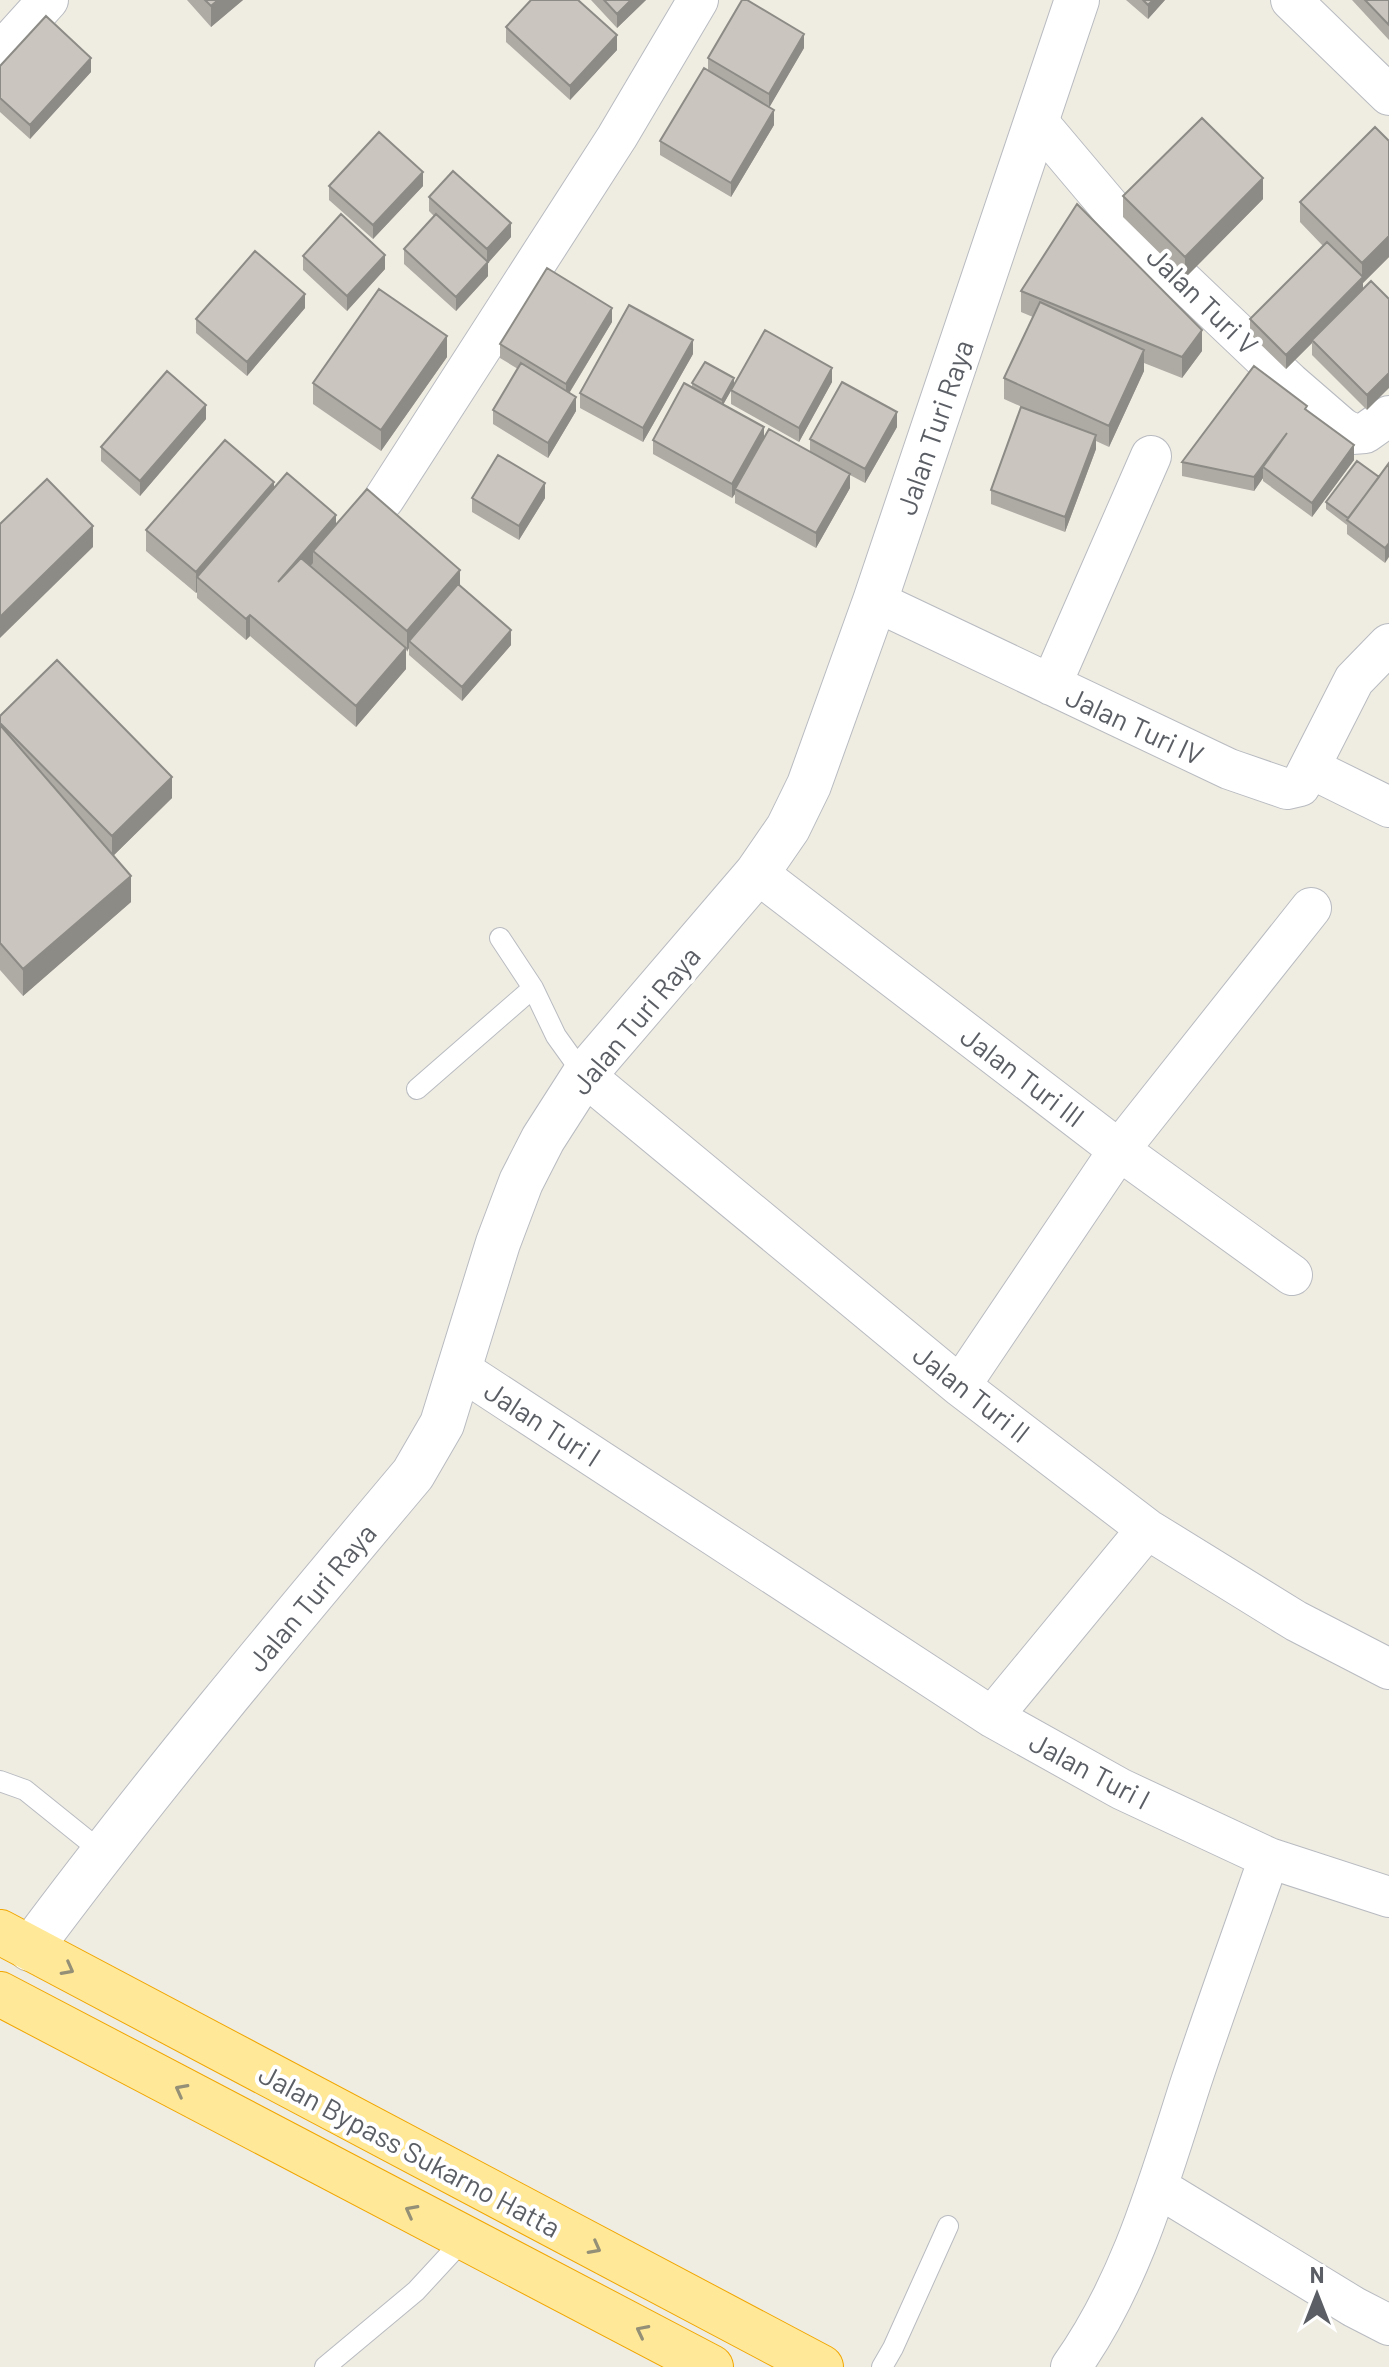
<svg xmlns="http://www.w3.org/2000/svg" width="1389" height="2367" font-family="Barlow,sans-serif">
  <rect width="100%" height="100%" fill="#efece2"/>
  <g fill="none" stroke-linecap="round" stroke-linejoin="round">
    <g stroke="#b8bbc0" stroke-width="22">
      <path id="service" d="M500 938 533 988 556 1036 584 1075
        M417 1089 533 988
        M0 1781 25 1790 102 1852
        M325 2367 416 2291 464 2239
        M882 2367 893 2348 948 2226"/>
    </g>
    <g stroke="#b8bbc0" stroke-width="42">
      <path id="minor" d="M1291 0 1389 95
        M0 53 48 0
        M1037 121 1129 230 1290 383 1342 428 1352 434 1365 433 1389 416
        M384 499 617 137 698 0
        M875 601 1229 769 1287 789 1300 786 1354 680 1389 644
        M1051 685 1151 456
        M1310 768 1389 807
        M757 873 1119 1150 1292 1275
        M584 1075 960 1386 1147 1529 1296 1621 1389 1669
        M458 1368 992 1717 1121 1789 1269 1858 1389 1897
        M960 1386 1119 1150 1311 908
        M992 1717 1147 1529
        M1159 2188 1354 2307 1389 2325
        M1071 2367C1132 2281 1159 2181 1191 2082 1216 2007 1243 1933 1269 1858"/>
    </g>
    <g stroke="#b8bbc0" stroke-width="46">
      <path id="tertiary" d="M30 1949C151 1786 282 1630 413 1474L442 1424 498 1243 521 1182 543 1139 584 1075 757 873 788 828 809 785 875 601 1077 0"/>
    </g>
    <g stroke="#f1a600" stroke-width="46">
      <path id="trunk" d="M0 1932 821 2367
        M0 1994 711 2367"/>
    </g>
    <use href="#service" stroke="#fff" stroke-width="20"/>
    <use href="#minor" stroke="#fff" stroke-width="40"/>
    <use href="#tertiary" stroke="#fff" stroke-width="44"/>
    <use href="#trunk" stroke="#ffe998" stroke-width="44"/>
  </g>
  <path fill="#aeaaa4" d="M187 0H243L211 27Z
    M591 0H646L617 28Z
    M1126 0H1165L1148 19Z
    M1352 0H1389V40Z
    M506 27 617 50 570 100 506 42Z
    M804 48 769 107 774 125 731 197 660 155V141L708 71V58Z
    M0 66 91 72 30 139 0 112Z
    M1389 141V257L1363 283V289L1371 281 1367 410 1312 355V343L1286 369 1250 334V319L1323 246 1300 222V202Z
    M329 186H423L373 239 329 200Z
    M1123 196 1263 199 1185 278 1123 217Z
    M429 197 511 237 488 263V276L456 311 404 264V249L434 216 429 211Z
    M303 256 385 269 347 311 303 270Z
    M1021 291 1202 351 1182 378 1144 363V371L1109 447 1096 441V449L1065 532 991 504V490L1031 411 1004 399V378L1033 317 1021 312Z
    M305 308 247 376 196 333V319Z
    M612 322 570 392 576 411 548 458 493 424V410L518 369 500 358V344Z
    M693 354 643 442 580 408V393Z
    M447 357 381 451 313 404V383Z
    M832 382 799 442 731 404V391L723 404 764 437 810 452V439L897 427 865 483 850 475V488L816 548 735 503V494L732 498 653 454V440L692 387V383Z
    M1307 411 1354 460 1312 517 1263 481V478L1254 491 1182 476V462Z
    M206 419 140 496 101 461V447Z
    M1389 463 1385 563 1347 534V525L1326 509V502L1379 477Z
    M274 488 336 524 460 586 511 645 462 701 409 655V648L406 651V669L356 727 250 636 246 640 197 598V592L196 593 146 551V530Z
    M472 498H545L519 540 472 512Z
    M0 716 172 798 114 855 131 902 23 996 0 970Z"/>
  <path fill="#8d8b86" d="M218 0H243L211 27V6Z
    M631 0H646L617 28V14Z
    M1153 0H1165L1148 19V5Z
    M804 34V48L769 108V94Z
    M617 35V50L570 100V86Z
    M91 58V72L30 139V125Z
    M774 110V125L731 197V183Z
    M423 172V186L373 239V225Z
    M1263 178V199L1185 278V257Z
    M511 223V237L488 263V276L456 311V297L487 262V249Z
    M1389 236V257L1363 283V292L1312 340V343L1286 369V355L1362 279V263Z
    M385 255V269L347 311V296Z
    M305 294V308L247 376V362Z
    M612 308V322L566 398V384Z
    M1202 330V351L1182 378V357Z
    M447 336V357L381 451V430Z
    M693 340V354L643 442V428Z
    M1144 350V371L1109 447V426Z
    M832 368V382L799 442V428Z
    M1389 373V388L1367 410V395Z
    M734 378V385L722 407V400Z
    M576 397V411L548 458V443Z
    M206 405V419L140 496V481Z
    M897 412V427L865 483V469Z
    M764 427V441L735 489V494L732 498V484Z
    M1287 433 1263 467V478L1254 491V477Z
    M1096 435V449L1065 532V517Z
    M1354 445V460L1312 517V503Z
    M850 474V488L816 548V533Z
    M274 482V503L197 577V592L196 593V572Z
    M545 483V498L519 540V526Z
    M336 515V536L313 551V563L278 603V582Z
    M93 526V547L0 638V617Z
    M1389 543V557L1385 563V548Z
    M460 570V591L409 641V648L407 652V631Z
    M250 615V636L246 640V619Z
    M511 630V645L462 701V687Z
    M406 648V669L356 727V706Z
    M172 777V798L112 857V836Z
    M131 876V902L23 996V969Z"/>
  <path fill="#cac6bf" stroke="#8d8b86" stroke-width="2" d="M205 0H218L211 6Z
    M531 0H578L617 35 570 86 506 27Z
    M604 0H631L617 14Z
    M742 0H747L804 34 769 94 708 58Z
    M1143 0H1153L1148 5Z
    M1365 0H1389V25Z
    M46 16 91 58 30 125 0 98V66Z
    M704 68 774 110 731 183 660 141Z
    M1202 118 1263 178 1185 257 1123 196Z
    M1375 127 1389 141V236L1362 263 1300 202Z
    M379 132 423 172 373 225 329 186Z
    M453 171 511 223 487 249 429 197Z
    M1077 204 1202 330 1182 357 1021 291Z
    M341 214 385 255 347 296 303 256Z
    M436 214 488 262 456 297 404 249Z
    M1327 242 1363 277 1286 355 1250 319Z
    M255 251 305 294 247 362 196 319Z
    M547 268 612 308 566 384 500 344Z
    M1371 281 1389 299V373L1367 395 1312 340Z
    M379 289 447 336 381 430 313 383Z
    M1040 302 1144 350 1109 426 1004 378Z
    M629 305 693 340 643 428 580 393Z
    M765 330 832 368 799 428 731 390Z
    M705 362 734 378 722 400 692 383Z
    M521 363 576 397 548 443 493 410Z
    M1254 366 1307 406 1305 409 1354 445 1312 503 1263 467 1287 433 1254 477 1182 462Z
    M167 371 206 405 140 481 101 447Z
    M842 382 897 412 865 469 810 439Z
    M684 383 764 427 732 484 653 440Z
    M1021 407 1096 435 1065 517 991 490Z
    M769 429 850 474 816 533 735 489Z
    M225 440 274 482 196 572 146 530Z
    M498 455 545 483 519 526 472 498Z
    M1357 461 1379 477 1348 518 1326 502Z
    M1389 463V543L1385 548 1347 520Z
    M287 473 336 515 278 582 301 558 406 648 356 706 250 615 246 619 197 577Z
    M47 479 93 526 0 617V524Z
    M367 489 460 570 407 631 313 551Z
    M458 584 511 630 462 687 409 641Z
    M57 660 172 777 112 836 0 723V716Z
    M0 725 131 876 23 969 0 943Z"/>
  <defs><path id="oneway-chevron" d="M-2-3.5L2.5 0L-2 3.5" fill="none" stroke-width="1.6" stroke-linecap="round" stroke-linejoin="round" transform="scale(2)"/></defs>
  <g stroke="#948f77">
    <use href="#oneway-chevron" transform="translate(68 1969) rotate(28)"/>
    <use href="#oneway-chevron" transform="translate(181 2090) rotate(-152)"/>
    <use href="#oneway-chevron" transform="translate(411 2211) rotate(-152)"/>
    <use href="#oneway-chevron" transform="translate(595 2248) rotate(28)"/>
    <use href="#oneway-chevron" transform="translate(642 2331) rotate(-153)"/>
  </g>
  <g text-anchor="middle" dominant-baseline="central" stroke-width="8" stroke-linejoin="round" paint-order="stroke">
    <g font-size="28" fill="#5b5f65" stroke="#fff">
      <text transform="translate(1203 300) rotate(44)">Jalan Turi V</text>
      <text transform="translate(934 427) rotate(-71)">Jalan Turi Raya</text>
      <text transform="translate(1135 725) rotate(25)">Jalan Turi IV</text>
      <text transform="translate(635 1020) rotate(-50)">Jalan Turi Raya</text>
      <text transform="translate(1023 1076) rotate(37)">Jalan Turi III</text>
      <text transform="translate(972 1393) rotate(38)">Jalan Turi II</text>
      <text transform="translate(543 1423) rotate(33)">Jalan Turi I</text>
      <text transform="translate(311 1597) rotate(-50)">Jalan Turi Raya</text>
      <text transform="translate(1090 1770) rotate(28)">Jalan Turi I</text>
      <text transform="translate(410 2150) rotate(28)">Jalan Bypass Sukarno Hatta</text>
    </g>
  </g>
  <g transform="translate(1317 2295)" stroke="#ffffff" stroke-width="6" paint-order="stroke">
  <path d="M0-6L14 30L0 20L-14 30Z" fill="#5b5f65"/>
  <text y="-12" font-size="22" font-weight="bold" text-anchor="middle" fill="#5b5f65">N</text>
  </g>
</svg>
